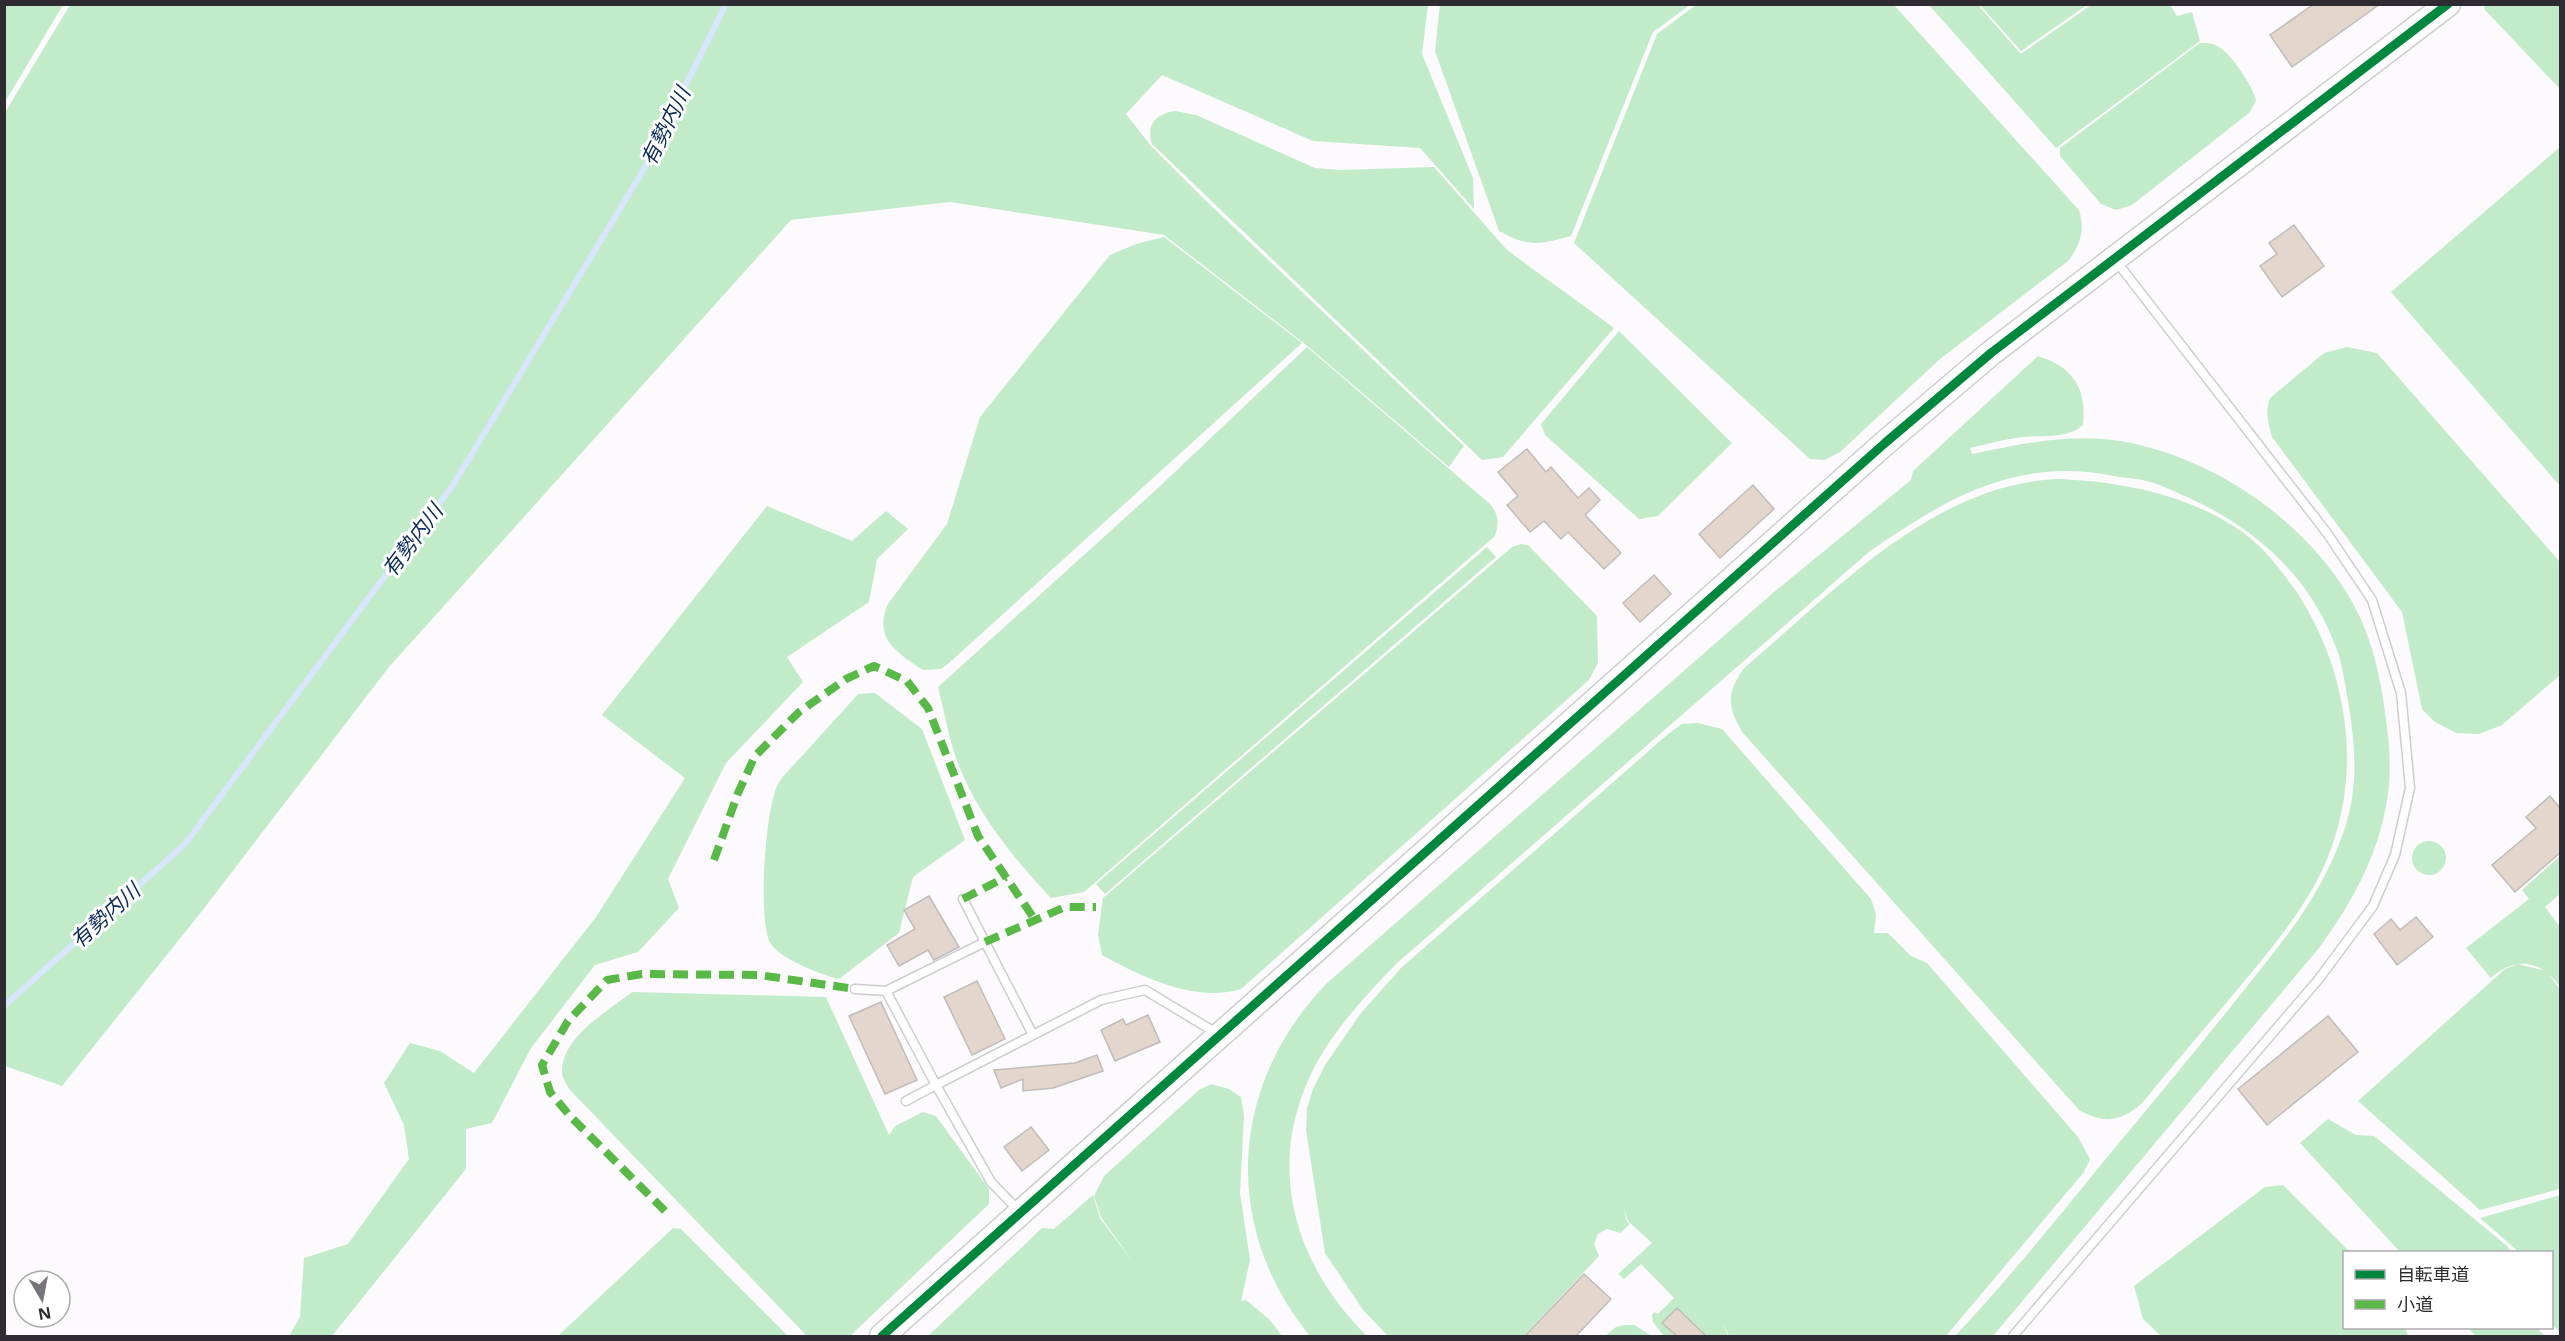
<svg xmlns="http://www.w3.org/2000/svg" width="2565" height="1341" font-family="'Noto Sans','Noto Sans JP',sans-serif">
  <rect width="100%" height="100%" fill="#fcfafd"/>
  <path fill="#c2ebc9" d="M5 4 63 5 5 102 4 5Z
    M1440 4 1690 5 1653 32 1571 236C1539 245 1528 247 1499 231L1435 51Z
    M70 5H1428L1422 54 1473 178 1474 209 1420 148 1313 141 1162 75 1126 114 1151 146 1201 196 1464 446 1449 467 1305 344 1164 235 950 202 791 220 389 667 202 911 62 1086 5 1066 4 114Z
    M1696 5H1894L2079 210C2085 229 2081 245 2068 261L1940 359 1840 452 1825 460 1810 459 1574 243 1657 34Z
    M1929 5H1978L2021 54 2091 5H2170L2177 16 2192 12 2200 41 2056 148Z
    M1980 5H2087L2021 51Z
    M2484 5H2560V89L2485 10Z
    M2200 43C2207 43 2213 43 2219 47 2232 55 2253 86 2256 101L2249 113 2132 205 2116 210 2101 204 2060 156V148Z
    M1175 111 1196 115 1315 168 1340 170 1434 167 1507 250 1614 328 1503 457 1482 460 1152 144C1146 124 1156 114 1175 111Z
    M2560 147V486L2391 292Z
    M1164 237 1302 343 949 663 941 669 923 670C896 652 873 638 888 604L947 524 980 417 1110 255 1136 244Z
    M1619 331 1732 443 1658 516 1639 519 1545 435 1541 424Z
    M1307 347 1490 504C1499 515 1499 522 1495 536L1084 892 1051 898C1014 859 974 810 956 758 948 735 944 710 938 687L1158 488Z
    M2347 347 2377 353 2560 562V675L2502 725 2479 734 2456 733 2435 722 2422 709 2402 612 2272 437C2268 423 2265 411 2270 398L2324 353Z
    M2038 356C2073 367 2087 388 2083 425 2067 439 2043 435 2023 437 2005 439 1988 444 1970 448L1972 454C2021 444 2070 433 2120 441 2210 456 2301 517 2348 595 2371 632 2381 677 2386 720 2390 748 2392 777 2386 806 2376 860 2351 904 2319 948L1993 1336H1955C2023 1264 2084 1184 2148 1108 2181 1068 2213 1029 2245 989 2287 936 2321 896 2344 831 2358 790 2356 749 2349 707 2346 691 2344 674 2340 659 2315 581 2260 530 2187 497 2173 491 2158 483 2142 480 2133 478 2123 478 2114 476 2086 471 2060 469 2031 474 1971 483 1920 517 1870 551L1396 964C1362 999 1323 1041 1305 1088 1268 1179 1300 1270 1367 1336H1310C1221 1227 1229 1085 1326 984L1774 592 1911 480 1913 471Z
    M2056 479C2119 481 2188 494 2241 531 2264 547 2280 569 2296 591 2349 671 2364 775 2325 864 2304 911 2270 950 2237 990 2206 1027 2174 1064 2143 1102 2123 1121 2105 1125 2079 1110L1743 733C1727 706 1726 694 1744 668 1833 593 1932 485 2056 479Z
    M767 506 852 541 886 511 908 529 877 559 869 602 787 657 803 682 726 763 668 879 679 908 638 952 595 965 531 1048 492 1123 466 1129V1169L332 1336H289L300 1317 304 1258 348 1244 409 1159 404 1125 384 1083 410 1043 440 1051 474 1073 596 917 685 778 602 715Z
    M1521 544 1528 545 1597 616 1598 663 1589 680 1241 989C1195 1003 1142 977 1102 955L1098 935 1103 898 1512 547Z
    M1487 547 1496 557 1105 894 1096 884Z
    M875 693 922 729 965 840 913 877 899 933 839 979C823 976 779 958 771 944 757 923 765 805 779 782 785 773 795 764 803 755 821 735 840 714 858 694Z
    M1698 723 1722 729 1871 899 1876 914 1874 933H1888L1911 956 1927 963 2078 1137 2090 1159 2084 1172 1946 1336H1729L1722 1322 1728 1336H1664L1653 1322 1652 1315 1654 1312 1658 1314 1674 1298 1641 1264 1624 1279 1618 1274 1652 1243 1628 1221 1624 1209 1627 1222 1630 1224 1620 1233 1607 1229 1598 1234 1594 1244 1599 1256 1524 1336H1388L1363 1310 1325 1253 1306 1130 1307 1108 1313 1089 1325 1065 1361 1013 1401 968 1668 734 1682 724Z
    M2412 858a17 17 0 1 1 34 0a17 17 0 1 1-34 0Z
    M2560 856V894L2545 907 2560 927V987C2541 960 2516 956 2491 978L2466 948 2529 899 2522 890Z
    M2518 964 2546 971 2560 989V1189L2480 1210 2358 1101 2505 969Z
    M632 992 826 997 889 1135 895 1126 923 1112 936 1116 989 1189V1204L850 1336H807L570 1090C567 1085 562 1078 562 1073 561 1037 607 1012 632 992Z
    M1211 1084 1229 1089 1241 1097 1244 1116 1240 1193 1250 1260 1241 1301 1246 1300 1270 1320 1282 1336H928L1042 1228 1054 1229 1093 1195 1100 1218 1135 1265 1101 1217 1094 1196 1104 1176 1199 1090Z
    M2328 1119 2356 1135 2374 1136 2507 1246 2511 1252H2400L2300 1143Z
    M2283 1185 2350 1252H2344V1328H2405L2408 1336H2161L2143 1319 2134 1286 2265 1187Z
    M2560 1195V1333L2552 1324V1252H2519L2480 1218Z
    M673 1228 681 1229 788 1336H558Z
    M1624 1325H1635L1651 1336H1605L1616 1327Z
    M2468 1328H2537L2545 1336H2476Z"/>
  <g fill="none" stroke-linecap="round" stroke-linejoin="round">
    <path stroke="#d7e5fd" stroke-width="6" d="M4 1006 185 844 453 485 644 169 726 4"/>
  </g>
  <path fill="#e3d6cd" stroke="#c1bcba" stroke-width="1.5" d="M2314 4H2380L2292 67 2270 35Z
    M2294 225 2324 266 2282 297 2260 266 2277 254 2269 243Z
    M1527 449 1546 472 1551 467 1578 498 1589 488 1600 500 1585 515 1621 553 1604 569 1568 532 1561 539 1544 521 1530 532 1507 505 1518 496 1498 472Z
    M1753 485 1774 509 1720 558 1699 534Z
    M1654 575 1671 594 1640 622 1623 603Z
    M2550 796 2560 808V853L2515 892 2492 865 2536 828 2526 817Z
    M929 896 959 947 934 960 928 950 899 966 887 945 915 929 904 910Z
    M2416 917 2433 937 2397 965 2374 934 2391 919 2400 930Z
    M977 981 1005 1039 972 1055 944 997Z
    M881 1002 917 1080 885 1094 849 1016Z
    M1148 1015 1160 1042 1115 1061 1101 1030 1123 1019 1126 1025Z
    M2328 1016 2358 1052 2267 1125 2238 1089Z
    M1097 1055 1103 1071 1053 1088 1023 1091V1079L1001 1088 994 1070 1075 1063Z
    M1031 1127 1049 1150 1022 1171 1004 1147Z
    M1584 1274 1611 1299 1576 1336H1525Z
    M1677 1308 1706 1336H1677L1662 1323Z"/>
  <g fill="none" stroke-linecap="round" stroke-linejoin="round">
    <g stroke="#cfccd2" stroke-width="11">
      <path id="lane" d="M963 899 985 942
        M855 989 886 991
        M906 1101 936 1085 886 991 985 942 1033 1035
        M1019 1211 991 1182 936 1085 1101 1000 1145 990 1218 1034
        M2013 1336 2318 980 2373 906 2395 855 2410 788 2401 693 2372 600 2327 533 2116 261"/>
    </g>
    <g stroke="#cfccd2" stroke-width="27">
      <path id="secondary" d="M882 1336 1885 443 1991 353 2448 4"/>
    </g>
    <use href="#lane" stroke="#fffeff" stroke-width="8"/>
    <use href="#secondary" stroke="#fffeff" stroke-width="24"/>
    <path stroke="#58b947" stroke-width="8" stroke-dasharray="15 8" stroke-linecap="butt" d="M714 860 738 793 755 756 799 712 846 679 874 666 907 681 928 708 978 836 1035 920
      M963 899 1006 877
      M985 942 1065 907H1096
      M665 1211 570 1116 550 1092 542 1065 568 1021 607 980 642 974 759 975 855 989"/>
    <g stroke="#fff" stroke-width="13">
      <path id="cycleway" d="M882 1336 1885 443 1991 353 2448 4"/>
    </g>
    <use href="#cycleway" stroke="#00873e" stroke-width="9"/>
  </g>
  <g text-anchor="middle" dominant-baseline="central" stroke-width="6" stroke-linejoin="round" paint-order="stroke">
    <g font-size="21" font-style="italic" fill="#0a2a5a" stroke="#fff">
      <text transform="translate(665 126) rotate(-64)">有勢内川</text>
      <text transform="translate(412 540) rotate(-53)">有勢内川</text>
      <text transform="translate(105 915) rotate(-42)">有勢内川</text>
    </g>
  </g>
  <rect width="2565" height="1341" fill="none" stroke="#2f2b33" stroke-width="12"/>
  <rect x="2343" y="1251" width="210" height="78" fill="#ffffff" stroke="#acaaad" stroke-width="1.5"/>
  <rect x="2355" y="1270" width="30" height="9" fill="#00873e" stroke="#acaaad" stroke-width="1.5"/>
  <text x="2397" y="1281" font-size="18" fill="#2f2b33">自転車道</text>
  <rect x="2355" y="1300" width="30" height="9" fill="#58b947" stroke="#acaaad" stroke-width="1.5"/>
  <text x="2397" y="1311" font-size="18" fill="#2f2b33">小道</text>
  <g transform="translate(42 1299) rotate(170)"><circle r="28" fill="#ffffff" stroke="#acaaad" stroke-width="1.5"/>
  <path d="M0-4.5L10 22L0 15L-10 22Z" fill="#77737a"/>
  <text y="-9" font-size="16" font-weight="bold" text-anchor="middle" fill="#2f2b33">N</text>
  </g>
</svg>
